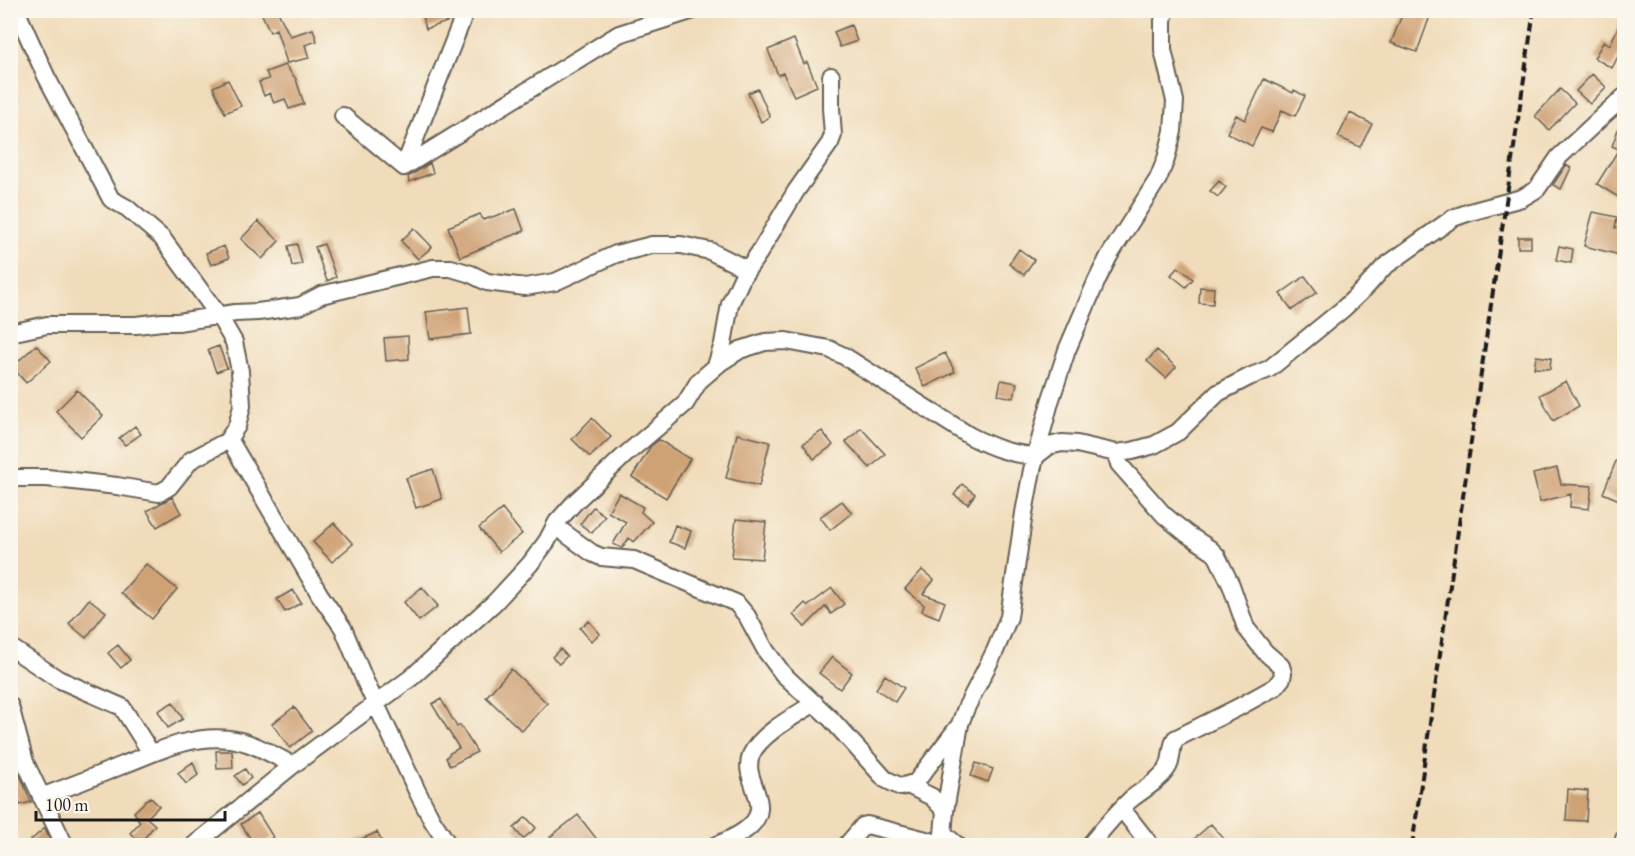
<svg xmlns="http://www.w3.org/2000/svg" width="1635" height="856" font-family="'EB Garamond',serif">
  <rect width="100%" height="100%" fill="#fbf7ec"/>
  <filter id="ink" filterUnits="userSpaceOnUse"><feTurbulence type="fractalNoise" baseFrequency=".0167" numOctaves="2"/><feDisplacementMap in="SourceGraphic" scale="12" xChannelSelector="R" yChannelSelector="G"/><feConvolveMatrix kernelMatrix="1 2 1 2 8 2 1 2 1" color-interpolation-filters="sRGB"/></filter>
  <filter id="wash" filterUnits="userSpaceOnUse"><feTurbulence type="fractalNoise" baseFrequency=".008" numOctaves="4" result="noise"/><feDisplacementMap in="SourceGraphic" scale="24" xChannelSelector="R" yChannelSelector="G"/><feGaussianBlur stdDeviation="1.35" result="paint"/><feColorMatrix in="noise" values="0 0 0 0 0 0 0 0 0 0 0 0 0 0 0 0 0 1.4 0 .05"/><feComposite in="paint" operator="in"/></filter>
  <g filter="url(#wash)">
    <rect width="100%" height="100%" fill="#f0dcba"/>
    <g id="blocks">
      <path fill="#cfa276" d="M260 10H277L290 36 313 29 317 41 305 45 309 58 287 63 276 29 270 32Z
        M421 10H454V11L450 21 426 29Z
        M1404 10H1415L1430 16 1417 52 1391 43Z
        M1624 14V45L1612 68 1594 58 1604 41 1610 45Z
        M851 25 857 41 840 47 834 32Z
        M794 39 804 64 807 62 817 86 794 96 783 73 778 75 768 50Z
        M285 65 296 79 304 104 289 109 285 99 274 103 270 93 264 96 259 82 269 79 266 72Z
        M1592 74 1606 87 1590 104 1576 91Z
        M1264 79 1293 93 1294 90 1305 96 1295 116 1282 110 1272 132 1261 128 1252 146 1227 133 1236 115 1245 120Z
        M228 80 241 106 225 113 213 87Z
        M758 89 770 117 761 122 748 93Z
        M1560 89 1575 103 1549 130 1535 116Z
        M1350 113 1372 124 1360 147 1338 137Z
        M1623 116H1624V187L1618 197 1597 184 1619 149 1612 146Z
        M430 163 433 173 409 182 408 177Z
        M1566 165 1571 168 1561 189 1553 185Z
        M1219 181 1226 187 1218 197 1210 191Z
        M516 209 524 231 492 243V244L460 257 448 227 480 214 483 220Z
        M1593 212 1617 217 1615 228 1624 227V256L1584 246Z
        M258 221 279 241 262 259 241 239Z
        M414 228 432 247 418 259 401 241Z
        M1518 237H1531V248H1518Z
        M297 244 302 264 292 266 288 246Z
        M324 244 336 277 327 281 315 247Z
        M224 246 229 258 211 265 206 253Z
        M1559 246 1573 249 1571 263 1556 260Z
        M1019 249 1034 260 1024 275 1009 264Z
        M1178 267 1193 279 1186 287 1171 275Z
        M1305 276 1317 292 1292 310 1280 294Z
        M1200 287 1214 288 1213 304 1199 303Z
        M468 307 471 334 430 339 426 312Z
        M408 336 409 359 386 361 384 338Z
        M36 345 51 361 26 383 12 367Z
        M219 346 227 368 216 372 208 350Z
        M1157 350 1176 367 1166 378 1147 361Z
        M945 353 955 372 925 387 915 368Z
        M1536 356 1551 358 1550 369 1534 368Z
        M1001 380 1017 383 1014 398 998 395Z
        M1566 381 1579 406 1553 421 1540 395Z
        M77 390 103 416 81 437 56 411Z
        M592 418 611 437 590 457 572 439Z
        M135 426 141 434 125 445 119 438Z
        M861 428 885 454 870 468 846 442Z
        M822 431 833 445 814 459 803 444Z
        M737 434 770 442 759 486 726 478Z
        M659 440 690 459 666 498 632 477 651 446Z
        M1616 461 1624 464V502L1603 493Z
        M1557 468 1561 484 1592 486 1589 509 1570 507 1571 494 1540 502 1533 474Z
        M433 469 442 499 416 508 406 478Z
        M962 484 975 494 968 504 954 495Z
        M619 493 643 507 641 512 652 522 634 542 629 538 622 548 613 544 626 522 608 512Z
        M172 497 181 513 157 527 147 511Z
        M842 501 852 513 830 530 820 517Z
        M593 507 605 516 592 533 580 524Z
        M502 509 522 534 499 552 479 528Z
        M736 519 766 522 762 559 732 557Z
        M334 523 353 544 332 562 313 542Z
        M675 525 691 531 685 548 669 542Z
        M146 564 177 589 152 619 121 593Z
        M922 570 934 580 923 594 945 602 939 618 922 611 924 605 905 589Z
        M422 587 438 606 419 621 404 602Z
        M832 588 844 604 831 614 826 606 805 627 793 615 805 603 808 606Z
        M293 590 301 603 285 612 277 599Z
        M89 599 106 612 86 638 69 624Z
        M589 621 600 634 591 641 580 628Z
        M118 645 130 660 121 668 108 653Z
        M560 649 567 656 559 664 552 657Z
        M832 657 852 673 840 689 819 673Z
        M511 669 547 703 522 731 486 697Z
        M885 675 904 688 895 702 876 689Z
        M441 699 457 727 460 725 477 752 450 766 446 758 450 753 459 748 432 704Z
        M173 702 183 719 168 728 158 711Z
        M294 707 312 731 290 748 272 724Z
        M216 751H232L233 768 217 769Z
        M193 762 198 775 186 784 178 773Z
        M976 763 993 769 988 782 971 776Z
        M245 769 251 778 242 785 235 776Z
        M20 775 31 802 20 805 17 795 10 797V778Z
        M1568 789 1588 791 1586 821 1566 820Z
        M150 797 159 806 147 818 155 825 141 842 130 833 140 822 134 812Z
        M258 813 273 837 260 846H255L241 824Z
        M578 815 602 846H557L550 837Z
        M526 817 536 828 523 839 514 828Z
        M1211 824 1230 846H1186Z
        M45 828 53 846H24Z
        M377 832 384 846H347Z"/>
    </g>
  </g>
  <g filter="url(#ink)">
    <use href="#blocks" fill-opacity="0" stroke="#665f53" stroke-width="1.5"/>
    <g fill="none" stroke-linecap="round" stroke-linejoin="round">
      <g stroke="#665f53" stroke-width="20">
        <path id="minor" d="M16 10 46 76 111 199 127 208 162 238 219 316 234 342 240 371 242 406 237 426 227 441 232 444 320 595 343 628 365 681 417 791 432 820 449 846
          M343 116 404 167 619 34 694 10
          M404 167 466 10
          M10 333 47 325H136L162 322H178L235 313 258 312 300 306 321 295 433 268H451L471 274 487 282 525 287 555 282 616 254 652 245H681L710 251 746 269
          M716 366 723 344 730 304 743 276 759 253 796 191 830 143 833 135 831 108V76
          M10 478H47L117 486 159 493 169 487 191 460 227 441
          M555 526 592 553 601 557 634 560 736 603 747 616 766 651 783 674 831 719 885 779 901 787 916 782 958 727
          M10 647 58 679 122 707 151 753
          M10 706 25 762 65 846
          M910 786 932 797 945 811
          M41 797C68 787 96 776 123 765 156 752 192 734 229 739 251 741 273 755 293 765
          M1122 809 1151 846
          M943 833 958 846
          M193 846 293 765 412 677 495 602 530 564 547 541 557 522 575 502 625 455 685 404 699 381 721 362 740 350 765 342 786 341 829 349 844 356 970 436C992 447 1012 455 1036 456L1049 446 1062 443 1077 444 1116 453 1132 451 1154 445 1178 432 1218 393 1249 377 1269 369 1343 309 1367 286 1384 267 1453 218 1470 212 1522 198 1537 189 1559 157 1606 113 1624 97
          M715 846C731 839 758 828 759 809 760 801 756 793 754 786 750 775 747 767 751 755 760 734 796 715 815 703
          M846 846 863 826 867 825 942 844
          M942 846 945 811 960 724 966 708 995 651 1009 617 1024 513 1032 470 1050 402 1067 350 1097 280 1109 256 1158 179 1166 159 1173 131 1175 101 1163 50V21L1165 10
          M1089 846C1102 830 1115 814 1130 800 1142 790 1157 783 1166 770 1173 762 1170 749 1175 739L1237 708 1275 687 1282 678 1283 673 1281 666 1265 652 1246 628 1231 585 1217 556 1210 549 1187 534 1164 515 1119 464 1116 453
          M1623 846 1624 839"/>
      </g>
      <use href="#minor" stroke="#fff" stroke-width="16"/>
      <path stroke="#1c1c1c" stroke-width="4" stroke-dasharray="9 4.5" stroke-linecap="butt" d="M1412 846 1534 10"/>
    </g>
  </g>
  <rect width="1635" height="856" fill="none" stroke="#fbf7ec" stroke-width="36"/>
  <path d="M36 811v9h189v-9" fill="none" stroke="#1c1c1c" stroke-width="3"/>
  <text x="45" y="811" font-size="18" fill="#1c1c1c" stroke="#fbf7ec" stroke-width="4.5" paint-order="stroke">100 m</text>
</svg>
